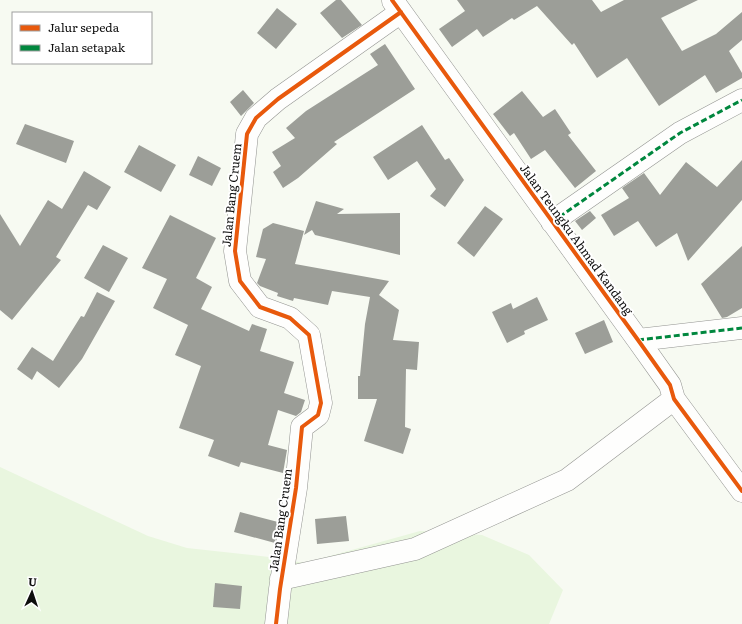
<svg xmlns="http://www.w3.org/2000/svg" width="742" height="624" font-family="Literata,serif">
  <rect width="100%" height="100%" fill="#f7faf2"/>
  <path fill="#e9f6df" d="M0 467 148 536 187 548 269 557 305 563 420 531 482 535 529 555 563 590 549 624H0Z"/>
  <path fill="#9c9e98" d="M336 0H341L362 25 342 38 320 13Z
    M457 0H592L601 12 624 0H698L661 18 682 51 716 34 742 12V40L729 51 742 73V78L716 93 705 75 659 106 627 58 597 78 574 43 572 45 537 6 514 20 512 18 483 37 477 29 452 47 439 29 465 11Z
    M277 8 297 24 276 49 257 33Z
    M385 44 415 89 334 142 337 144 298 178 283 188 273 172 281 166 272 152 295 138 286 128 306 111 378 65 370 54Z
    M243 90 254 103 241 116 230 102Z
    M522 91 543 117 555 109 571 133 568 135 596 171 575 188 545 150 531 159 514 133 510 136 493 114Z
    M25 124 74 141 66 163 16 144Z
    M422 125 445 160 449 158 464 180 445 207 430 196 436 189 417 161 388 180 373 157Z
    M139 145 176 165 161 192 124 172Z
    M198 156 221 168 212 186 189 175Z
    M742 160V200L688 261 677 233 656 247 638 221 614 236 601 215 629 198 622 188 644 173 660 195 686 162 717 187Z
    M84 171 111 187 97 210 88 205 56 257 61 260 12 320 0 310V214L20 246 48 200 62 209Z
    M316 201 344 209 337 214 400 213V255L315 235 312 230 304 235Z
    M485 206 503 219 474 257 457 243Z
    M590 211 596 218 582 230 575 221Z
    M170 215 216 238 196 278 212 287 201 309 249 331 252 324 267 329 260 351 294 362 284 393 305 400 301 412 296 416 278 410 268 445 287 450 283 473 241 462 239 467 208 456 214 440 179 428 201 366 175 355 188 325 153 308 167 279 142 268Z
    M273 223 304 231 295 264 389 281 379 295 399 310 393 340 419 342 417 370 406 369 405 427 411 429 403 454 364 441 377 399H358V376H360L365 324 370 297 332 291 328 305 294 298 293 301 277 296 278 293 260 286 257 283 266 259 256 257 263 229Z
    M103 245 128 258 109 292 84 278Z
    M742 246V308L727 317 722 318 701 284Z
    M97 292 115 301 82 359 59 388 37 371 32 380 17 369 32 347 53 361 81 316 84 317Z
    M537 297 548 320 524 331 525 334 507 343 492 312 511 303 513 309Z
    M604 320 613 342 585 354 575 333Z
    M240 512 278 522 275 543 234 532Z
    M346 516 349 541 317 544 315 519Z
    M215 583 242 586 240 609 213 607Z"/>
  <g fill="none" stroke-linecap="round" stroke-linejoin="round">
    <g stroke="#939491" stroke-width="23">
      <path id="minor" d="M393 1 638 340 670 385 674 399 742 491
        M552 222 680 133 742 100
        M638 340 742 328
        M281 579 415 549 567 480 674 399
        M276 624 280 589 296 488 302 427 318 415 321 403 309 335 290 318 260 307 240 281 235 251 247 134 256 118 278 99 401 12"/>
    </g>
    <use href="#minor" stroke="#fefefd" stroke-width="22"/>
    <path stroke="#00873e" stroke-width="3" stroke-dasharray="6 3" stroke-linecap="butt" d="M552 222 680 133 742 100
      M638 340 742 328"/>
    <g stroke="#fff" stroke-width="6">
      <path id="cycleway" d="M392 0 638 340 670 385 674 399 742 491
        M276 624 280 589 296 488 302 427 318 415 321 403 309 335 290 318 260 307 240 281 235 251 247 134 256 118 278 99 401 12"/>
    </g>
    <use href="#cycleway" stroke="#e8590c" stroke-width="4"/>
  </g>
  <g text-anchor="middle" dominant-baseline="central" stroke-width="4" stroke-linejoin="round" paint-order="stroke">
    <g font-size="12" fill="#0e0e0e" stroke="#fff">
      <text transform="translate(231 195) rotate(-84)">Jalan Bang Cruem</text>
      <text transform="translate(577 239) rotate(54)">Jalan Teungku Ahmad Kandang</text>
      <text transform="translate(280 520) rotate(-82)">Jalan Bang Cruem</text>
    </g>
  </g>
  <rect x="12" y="12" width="140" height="52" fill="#ffffff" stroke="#9f9f9f"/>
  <rect x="20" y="25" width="20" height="6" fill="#e8590c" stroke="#9f9f9f"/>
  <text x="48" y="32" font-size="12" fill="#0e0e0e">Jalur sepeda</text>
  <rect x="20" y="45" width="20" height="6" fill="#00873e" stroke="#9f9f9f"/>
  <text x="48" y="52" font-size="12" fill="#0e0e0e">Jalan setapak</text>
  <g transform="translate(32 592) rotate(3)" stroke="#ffffff" stroke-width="3" paint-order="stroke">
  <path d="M0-3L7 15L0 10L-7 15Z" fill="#0e0e0e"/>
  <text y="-6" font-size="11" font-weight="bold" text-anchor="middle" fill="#0e0e0e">U</text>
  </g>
</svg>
